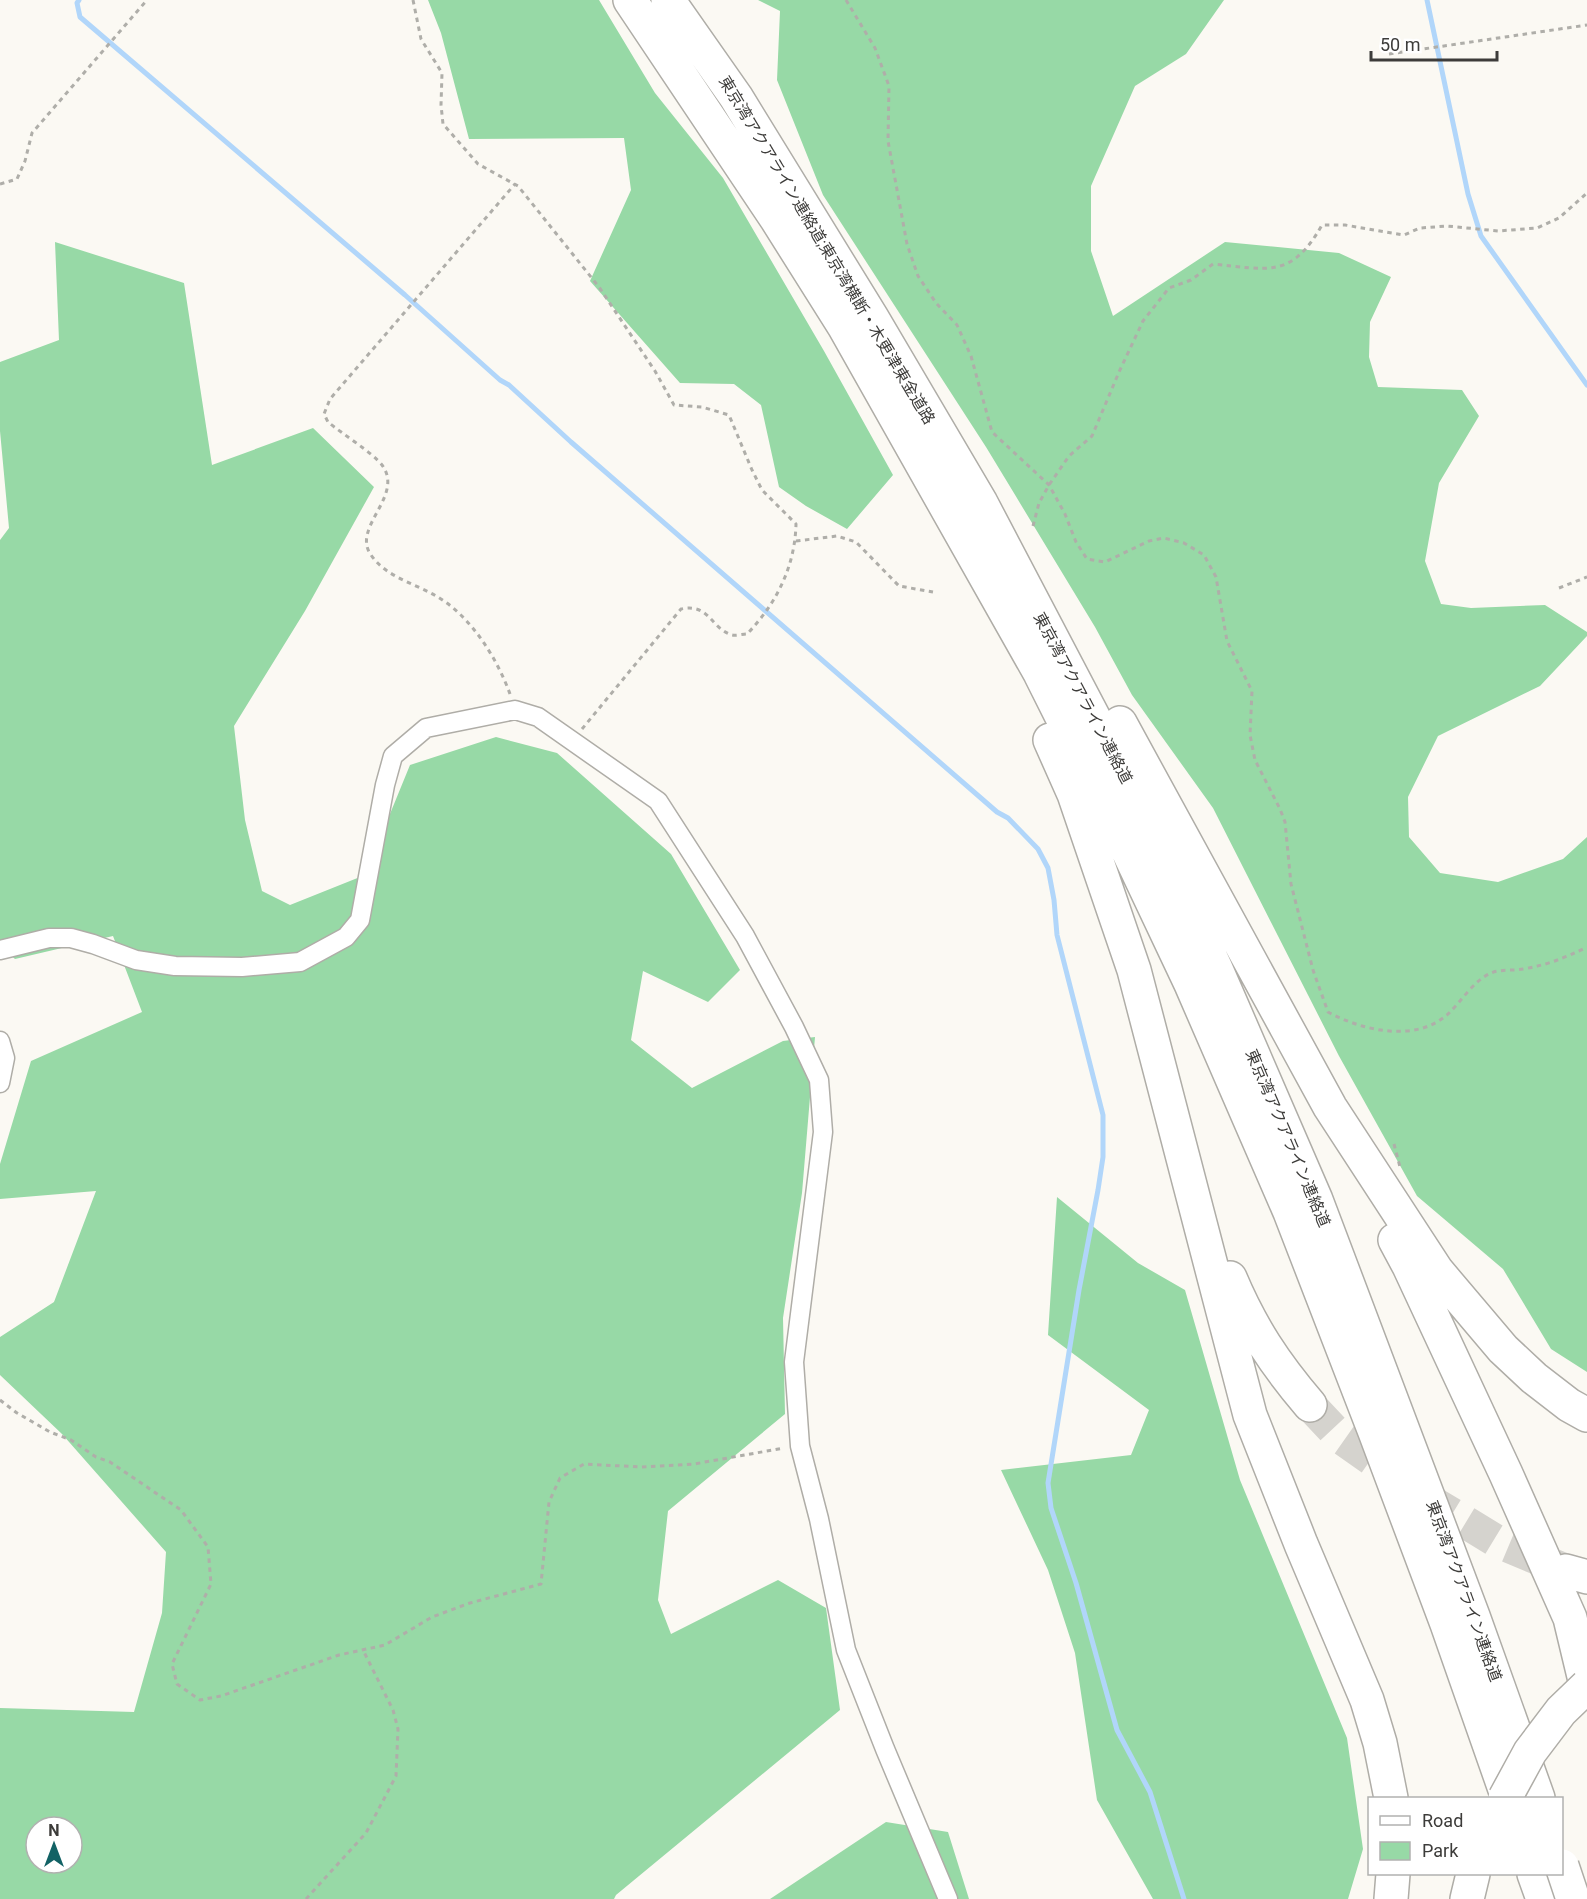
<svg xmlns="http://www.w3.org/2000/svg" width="1587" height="1899" font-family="Roboto,'Noto Sans JP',sans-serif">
  <rect width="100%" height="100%" fill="#fbf9f3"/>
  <path fill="#97d9a6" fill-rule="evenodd" d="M428 0H599L655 93 723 178 824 351 893 475 847 529 806 506 779 487 761 405 734 384 680 383 590 281 631 190 624 138 469 139 441 33Z
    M758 0H1224L1186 54 1135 86 1091 186V251L1113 316 1225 242 1339 253 1391 277 1370 322 1369 357 1378 387 1462 390 1479 416 1439 483 1425 561 1441 604 1471 608 1545 605 1587 632V636L1540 686 1438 736 1408 797 1409 837 1440 873 1498 882 1563 859 1587 837V1372L1551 1349 1503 1269 1417 1196 1339 1056 1213 808 1132 695 1095 627 986 447 823 195 777 80 780 11Z
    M55 242 184 283 212 465 313 428 374 487 305 611 234 726 245 820 262 891 290 905 365 875 410 765 496 737 557 753 671 854 740 970 708 1002 643 971 631 1040 692 1088 783 1041 815 1037 802 1193 783 1318 785 1414 668 1511 658 1600 671 1634 778 1580 826 1608 840 1710 616 1895 614 1899H0V1708L134 1712 162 1613 166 1552 62 1434 0 1375V1337L54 1302 96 1191 0 1199V1164L31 1061 142 1012 113 936 15 959 0 945V540L9 528 0 431V362L59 340ZM36 1827H72V1863H36Z
    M1057 1197 1138 1263 1185 1290 1240 1480 1347 1738 1363 1849 1348 1899H1153L1097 1800 1075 1653 1048 1570 1001 1470 1131 1455 1149 1410 1048 1335Z
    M886 1822 948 1832 969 1899H770Z"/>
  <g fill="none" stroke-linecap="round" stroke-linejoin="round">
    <path stroke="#b1d6fa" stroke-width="5" d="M79 0 77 3 80 17 405 295 500 380 509 385 571 442 997 812 1008 818 1038 849 1048 868 1054 900 1057 935 1103 1115V1157L1098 1190 1079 1290 1048 1483 1051 1508 1076 1583 1117 1730 1150 1792 1184 1899
      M1427 0 1468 194 1481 236 1587 385"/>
    <path stroke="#d5d3ce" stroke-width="33" stroke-dasharray="33 16" stroke-linecap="butt" d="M1310 1405 1340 1437 1437 1505 1498 1542 1565 1570"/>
    <g stroke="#afada7" stroke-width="21">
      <path id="street" d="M0 950 49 938H71L93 944 136 960 175 966 242 967 300 962 346 937 360 920 385 785 393 756 426 728 515 710 538 717 658 801 745 936 794 1027 819 1080 823 1132 794 1362 800 1446 819 1519 846 1650 885 1749 948 1899
        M0 1041 5 1058 0 1083"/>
    </g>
    <g stroke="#afada7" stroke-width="36">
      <path id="highway" d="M630 0 776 218 844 326 1040 673 1113 819 1191 984 1290 1212 1375 1432 1447 1624 1508 1798
        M668 0 736 97 872 318 981 503 1139 804 1216 969 1316 1200 1473 1616 1538 1798
        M1120 723 1330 1107 1437 1271 1503 1349 1534 1378 1569 1405 1587 1415
        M1050 740 1074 794 1134 970 1250 1415 1301 1544 1367 1700 1380 1743 1391 1798
        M1395 1240 1409 1266 1506 1474 1570 1618 1587 1689
        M1230 1278C1251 1328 1275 1364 1310 1405
        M1566 1571 1587 1577
        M1534 1874 1543 1899
        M1391 1899 1393 1874
        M1467 1899 1473 1874"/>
    </g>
    <path stroke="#afaea9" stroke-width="3" stroke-dasharray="4.5 4.5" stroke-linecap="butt" d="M413 0 421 39 442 73 441 105 443 124 478 164 518 186 599 287 655 371 674 405 702 407 729 415 752 470 762 490 796 524C795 567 776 604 747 634 743 634 736 636 732 635 710 628 710 603 681 609L582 729
      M846 0 875 48 889 86 888 141 907 244 918 276 936 303 957 325 971 356 992 432 1049 485 1065 514 1076 542 1087 559 1105 562 1149 541 1164 538 1184 543 1204 555 1216 577 1227 641 1252 691 1250 735 1255 760 1280 809 1285 822 1291 884 1313 970 1328 1012C1363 1031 1416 1043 1448 1014 1461 1002 1474 980 1491 973 1500 969 1513 971 1523 969 1547 965 1565 958 1587 947
      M1389 54 1587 25
      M0 184 17 179 25 161 32 133 147 0
      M1033 526 1039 503 1049 485 1069 456 1092 436 1119 372 1143 321 1169 288 1191 280 1213 264C1267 269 1291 280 1322 225H1345L1404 235 1420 228 1447 226 1498 231 1537 228 1559 218 1587 193
      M796 541 837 536 856 542 899 586 933 592
      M1559 588 1587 577
      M510 694C497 658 470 615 436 596 414 583 386 577 371 555 351 527 405 496 382 465 373 453 341 433 328 422L324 414 330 399 515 184
      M1394 1144 1400 1167
      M0 1400 17 1413 50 1432 71 1440 96 1457 110 1462 181 1510 208 1547 211 1584 172 1664 177 1684 200 1700 221 1696 339 1655 385 1645 432 1617 470 1603 541 1584 549 1502 560 1478 584 1464 641 1467 694 1464 784 1448
      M306 1899 366 1833 396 1776 398 1729 393 1710 363 1650"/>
    <use href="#street" stroke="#fff" stroke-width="18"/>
    <use href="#highway" stroke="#fff" stroke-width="33"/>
    <g stroke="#afada7" stroke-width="36" stroke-linecap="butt">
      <path id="highway-bridge" d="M1505 1798 1530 1752 1561 1711 1587 1686
        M1562 1866 1573 1899"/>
    </g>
    <use href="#highway-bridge" stroke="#fff" stroke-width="33"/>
  </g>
  <g text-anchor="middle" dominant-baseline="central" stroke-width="6" stroke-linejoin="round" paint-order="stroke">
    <g font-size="16" fill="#3d3c3a" stroke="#fff">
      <text transform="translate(827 250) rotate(59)">東京湾アクアライン連絡道;東京湾横断・木更津東金道路</text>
      <text transform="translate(1083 698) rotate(62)">東京湾アクアライン連絡道</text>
      <text transform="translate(1288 1138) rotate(67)">東京湾アクアライン連絡道</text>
      <text transform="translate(1464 1591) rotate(70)">東京湾アクアライン連絡道</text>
    </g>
  </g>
  <rect x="1368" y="1797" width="195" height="78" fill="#ffffff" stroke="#b1b1b0" stroke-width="1.5"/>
  <rect x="1380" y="1816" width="30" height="9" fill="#ffffff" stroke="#b1b1b0" stroke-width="1.5"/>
  <text x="1422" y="1827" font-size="18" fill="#3d3c3a">Road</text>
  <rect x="1380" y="1842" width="30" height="18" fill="#97d9a6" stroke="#b1b1b0" stroke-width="1.5"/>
  <text x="1422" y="1857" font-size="18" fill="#3d3c3a">Park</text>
  <g transform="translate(54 1845)"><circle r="28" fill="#ffffff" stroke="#b1b1b0" stroke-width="1.5"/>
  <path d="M0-4.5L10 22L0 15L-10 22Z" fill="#126265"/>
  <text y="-9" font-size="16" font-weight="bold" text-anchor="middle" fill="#3d3c3a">N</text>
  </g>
  <path d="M1371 51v9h126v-9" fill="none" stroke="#3d3c3a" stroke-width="3"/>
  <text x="1380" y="51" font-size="18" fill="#3d3c3a" stroke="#ffffff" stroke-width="4.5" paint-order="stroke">50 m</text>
</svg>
